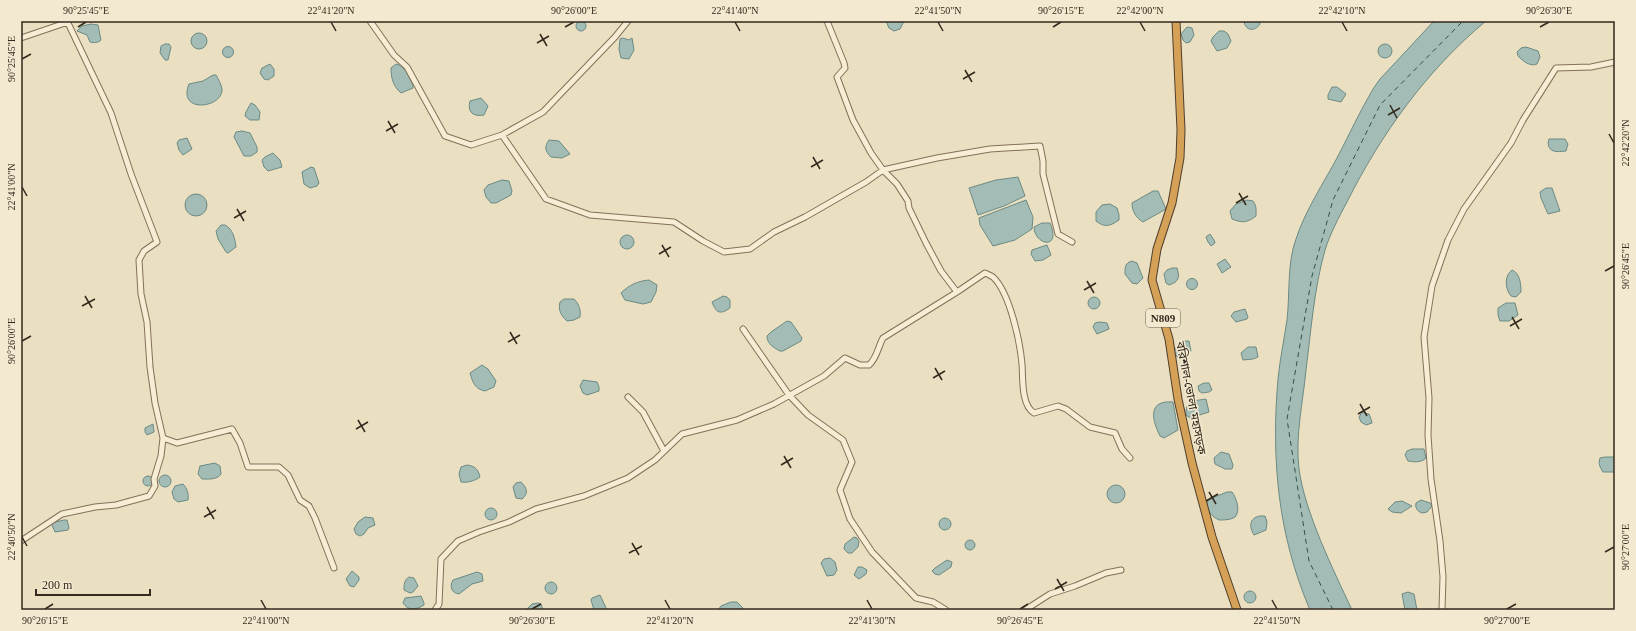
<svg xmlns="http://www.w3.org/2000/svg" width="1636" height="631" font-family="'Times New Roman','Noto Sans Bengali',serif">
  <rect width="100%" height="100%" fill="#eadfc1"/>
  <path fill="#a3bdb6" stroke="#6b8a83" d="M886 21H904L900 29 894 31 889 28Z
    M1244 21H1259L1260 24C1255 32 1245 31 1244 21Z
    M1434 21H1486C1427 70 1381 134 1347 202 1339 217 1330 234 1325 250 1314 289 1311 331 1306 370 1303 402 1295 436 1299 469 1305 513 1333 569 1352 610H1310C1278 535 1271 460 1278 379 1280 359 1284 340 1287 320 1290 294 1287 263 1296 239 1305 211 1323 184 1337 158 1349 135 1360 111 1373 89L1380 79Z
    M576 26a5 5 0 1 1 10 0a5 5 0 1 1-10 0Z
    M91 24 98 25 101 40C98 43 94 43 90 42L87 35 77 31 82 26Z
    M1187 27 1192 28 1194 35 1190 42 1186 43 1183 40 1181 34Z
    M1219 31H1224L1228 34 1231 41 1227 48 1217 51 1211 41 1213 37Z
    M191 41a8 8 0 1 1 16 0a8 8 0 1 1-16 0Z
    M623 38 629 40 632 38 634 50 629 59 621 58 619 49 620 39Z
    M165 44H169L171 47 168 60H165L160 53 161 46Z
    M1378 51a7 7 0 1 1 14 0a7 7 0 1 1-14 0Z
    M222.5 52a5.5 5.5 0 1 1 11 0a5.5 5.5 0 1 1-11 0Z
    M1526 47 1538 51 1540 57 1537 64C1530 67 1523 61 1518 56L1517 52 1521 48Z
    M270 64 274 69V76L268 80 264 79 260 73 262 68Z
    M396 64C406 66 409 78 413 85V88L401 93C393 86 391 78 391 68Z
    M213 75H216C218 79 222 85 222 90 222 108 177 114 189 84L203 81Z
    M1332 87H1337L1346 94 1341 102 1328 99V95Z
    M481 98 488 106 484 115C473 117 467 112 470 101Z
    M251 103 255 105 260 112 259 120H250L245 116 246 112Z
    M242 131 250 133 257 147V152L251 156H244L234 137 236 132Z
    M187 138 192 149 183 155 179 150 177 143 179 140Z
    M1549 139H1565L1568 144 1566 151C1557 152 1549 153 1548 143Z
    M549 140 559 141 570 154 562 158 551 157C545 151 544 147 549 140Z
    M273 153 280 160 282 167 268 171 264 167 262 160 265 157Z
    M311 167 314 168 319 183 317 186 310 188 304 184 302 172Z
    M1018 177 1025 196 1004 206 978 215 969 188 996 180Z
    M502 180 509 181 512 191 511 195 496 203H491L486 197 484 190 488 185Z
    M1546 188H1552L1560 211 1548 214 1541 198 1540 192Z
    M1153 191H1158L1166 209 1143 222C1136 218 1132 211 1132 203Z
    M185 205a11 11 0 1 1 22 0a11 11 0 1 1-22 0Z
    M1026 200 1033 217 1032 229 1015 240 993 246 980 225 979 218Z
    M1247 200 1253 201C1257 206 1256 211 1256 216 1247 223 1242 223 1232 219L1230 211 1236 204Z
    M1110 204 1117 208 1119 215V220C1110 226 1105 228 1096 221V212L1102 205Z
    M1042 223H1050C1062 251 1034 245 1034 227Z
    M221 225H225C233 229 235 239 236 247L228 253 226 252 218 239 216 231Z
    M1210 234 1214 240 1215 243 1211 246 1208 242 1206 237Z
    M620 242a7 7 0 1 1 14 0a7 7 0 1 1-14 0Z
    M1047 245 1051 255 1043 260 1035 261 1031 254 1032 250Z
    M1225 259 1231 267 1222 273 1217 264Z
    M1132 261 1137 263 1143 278 1137 284 1132 283 1125 274C1125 267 1125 263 1132 261Z
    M1172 268H1177C1180 277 1179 282 1169 285L1166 283 1164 274 1167 270Z
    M1512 270C1520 273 1521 284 1521 292L1516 297 1511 296C1505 289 1504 276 1512 270Z
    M1186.5 284a5.5 5.5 0 1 1 11 0a5.5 5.5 0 1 1-11 0Z
    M649 280 657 285 656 292 651 302 643 304 625 300 621 293C629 285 638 281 649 280Z
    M723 296 727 297 730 300V308C720 315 716 313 712 302Z
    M1088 303a6 6 0 1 1 12 0a6 6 0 1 1-12 0Z
    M564 299H574C579 304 581 310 580 317L574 320 567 321C561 315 558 311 560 302Z
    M1506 303H1515L1518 315 1509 321H1500L1498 315V308Z
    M1245 309 1248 317 1247 319 1236 322 1231 316 1234 312Z
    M787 321 791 322 802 338 801 341 783 351H780C774 348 767 344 767 336L771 332Z
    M1100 322 1107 323 1109 329 1097 334 1093 327 1095 323Z
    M1185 341H1189L1191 351 1177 357 1174 352C1176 346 1179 343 1185 341Z
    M1248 347H1256L1258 357 1253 359 1243 360 1241 353Z
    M482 365 488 369 496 381 494 387 485 391C475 389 473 383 470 373Z
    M583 380 597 382 599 387V391L587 395 583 393 580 386Z
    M1204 383H1209L1212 390 1209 392 1202 393 1199 391 1198 386Z
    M1206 399 1209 412 1190 418 1186 415C1185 400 1194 401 1206 399Z
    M1173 402 1178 430 1164 438 1160 436C1152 420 1147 400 1173 402Z
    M1362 412 1369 414 1371 419 1372 423 1366 425 1361 422 1359 417Z
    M153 424 154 432 147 435 145 432V428Z
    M1412 449H1424L1426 458C1421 463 1414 462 1408 461L1405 455 1407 451Z
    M1221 452 1229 454 1233 465 1232 469H1225L1215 464 1214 458Z
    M1605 457H1615V472H1603C1600 467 1598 464 1600 458Z
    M215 463 220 466 221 474C217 480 208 479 202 479L198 474 200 466Z
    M467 465C475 466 478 469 480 477 475 481 467 483 461 482L459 474 461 467Z
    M159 481a6 6 0 1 1 12 0a6 6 0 1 1-12 0Z
    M143 481a5 5 0 1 1 10 0a5 5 0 1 1-10 0Z
    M521 482C527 488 529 493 522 499L516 498 513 487 516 483Z
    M183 484C187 488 189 494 188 500L178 502 174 499 172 492 175 486Z
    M1107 494a9 9 0 1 1 18 0a9 9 0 1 1-18 0Z
    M1227 492H1232C1236 497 1241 511 1235 517 1231 520 1223 520 1219 520 1211 516 1207 511 1207 502L1212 498Z
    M1421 500 1430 503 1432 506 1427 512 1422 513C1417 511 1415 508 1416 503Z
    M1402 501 1412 506 1401 513 1392 512 1388 509 1395 502Z
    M485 514a6 6 0 1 1 12 0a6 6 0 1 1-12 0Z
    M1260 516H1265L1267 522 1266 530 1254 535C1249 527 1249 518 1260 516Z
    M365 517 373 518 375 525 368 528 364 534 360 536 356 534 354 529 358 522Z
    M939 524a6 6 0 1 1 12 0a6 6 0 1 1-12 0Z
    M64 520H67L69 528 68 530 55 532 51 523Z
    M854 537 857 538 859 542 858 547 852 553H848L844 549 845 544Z
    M965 545a5 5 0 1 1 10 0a5 5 0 1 1-10 0Z
    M830 558 835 562 837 570 834 575 827 576 821 563 824 559Z
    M947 560 952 562 951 567 939 575 935 574 932 571 935 568Z
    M858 567H862L867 570 866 574 859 579 854 575Z
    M352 571 359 577V580L354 587 350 586 346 579Z
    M477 572 482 574 483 581 472 584 459 594C452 593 449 587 453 580Z
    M409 577 414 578 418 586 413 592 410 593 404 590C404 585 404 580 409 577Z
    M545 588a6 6 0 1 1 12 0a6 6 0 1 1-12 0Z
    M1244 597a6 6 0 1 1 12 0a6 6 0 1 1-12 0Z
    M1408 592 1414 594 1417 610H1405L1402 594Z
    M600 595 607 610H594L591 600 592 598Z
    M421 596 424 603V605C416 610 408 611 403 603L405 598Z
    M731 602H737L745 610H718L721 606Z
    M538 603 541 604 543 610H526L532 604Z"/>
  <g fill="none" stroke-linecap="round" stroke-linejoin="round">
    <path stroke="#2d5251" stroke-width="1" stroke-dasharray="5 4" stroke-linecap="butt" d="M1333 610 1309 561 1287 419 1312 276 1333 200 1380 105 1463 21"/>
    <g stroke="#83715a" stroke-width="7">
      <path id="minor" d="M67 21 111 113 131 174 157 242 144 251 139 260 141 294 147 322 150 367 155 403 163 438 177 443 232 429 240 443 248 467H279L288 475 300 500 309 506 315 518 334 568
        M370 21 394 55 407 67 445 136 471 145 502 135 543 112 615 37 628 21
        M827 21 844 63 845 68 837 77 853 120 871 153 883 170 897 184 908 201 909 208 926 243 941 271 957 292 985 273C988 274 991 276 993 277 1010 293 1020 342 1022 364 1023 378 1021 405 1034 413L1058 406 1066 409 1090 427 1115 433 1122 449 1130 458
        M21 38 68 22
        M502 135 546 199 590 215 674 222 703 241 724 252 750 249 774 232 805 217 866 182 883 170 937 158 990 149 1040 146 1043 161V174L1058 234 1072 242
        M743 329 789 395 808 415 843 440 852 462 840 490 850 519 872 552 916 598 933 602 946 610
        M628 397 643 412 664 451
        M21 541 62 514 95 507 116 505 149 496 155 486 154 479 161 456 163 438
        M435 610 439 604 441 559 458 541 479 532 509 522 536 509 584 496 628 478 655 460 682 434 737 420 774 404 824 376 845 358 860 365H869C877 358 878 347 883 338L957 292
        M1025 610 1050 594 1075 586 1106 573 1121 570
        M1442 610 1443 577 1440 541 1431 479 1428 435 1429 398 1424 337 1432 286 1448 240 1464 209 1511 143 1523 120 1556 68 1591 67 1615 62"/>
    </g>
    <g stroke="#503f2e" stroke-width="9">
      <path id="highway" d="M1176 21 1181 130 1180 158 1172 203 1157 249 1152 280 1169 339 1178 399 1192 463 1212 537 1237 610"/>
    </g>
    <use href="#minor" stroke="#f6edd4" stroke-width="5"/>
    <use href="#highway" stroke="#d5a157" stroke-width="7"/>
  </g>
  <path fill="none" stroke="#33291d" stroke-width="1.5" d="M331 22 336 31M735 22 740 31M938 22 943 31M1140 22 1145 31M1342 22 1347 31M78 27 86 22M565 27 574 22M1053 27 1061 22M1540 27 1549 22M540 34 547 46M537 43 549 36M22 59 31 54M965 70 972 82M963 79 975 72M1390 105 1397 118M1388 115 1400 108M388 121 395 133M386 131 398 124M1609 134 1614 143M813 157 820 169M811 167 823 160M22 187 27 196M1239 193 1246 205M1236 203 1248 196M237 209 244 221M234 218 246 211M662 245 669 257M659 254 671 247M1605 271 1614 266M1087 281 1094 293M1084 290 1096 283M85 296 92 308M82 306 95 299M1512 317 1519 329M1510 326 1522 319M510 332 517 344M22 341 31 336M508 342 520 335M935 368 942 380M933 378 945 371M1360 404 1367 416M1358 414 1370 407M358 420 365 432M356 429 368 422M784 456 791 468M781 465 793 458M1209 492 1216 504M1206 501 1218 494M207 507 214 519M204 517 216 510M22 537 27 546M632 543 639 555M1605 552 1614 547M629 553 642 546M1057 579 1064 591M1055 589 1067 582M261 600 266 609M665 600 670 609M867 600 872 609M1272 600 1277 609M45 609 53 604M532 609 541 604M1020 609 1028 604M1507 609 1516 604"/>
  <g text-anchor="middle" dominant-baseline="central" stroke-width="3" stroke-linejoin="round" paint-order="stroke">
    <rect fill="#f2e9d0" stroke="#6c6353" stroke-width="1" x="1146" y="309" width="34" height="18" rx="3"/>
    <g font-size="11" font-weight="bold" fill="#33291d">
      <text x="1163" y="318">N809</text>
    </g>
    <g font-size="12" fill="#33291d" stroke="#f2e9d0">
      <text transform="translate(1191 398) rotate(79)">বরিশাল-ভোলা মহাসড়ক</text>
    </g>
  </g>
  <rect width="1636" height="631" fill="none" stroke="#f2e9d0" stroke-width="44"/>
  <path d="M36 589v6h114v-6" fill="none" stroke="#33291d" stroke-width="2"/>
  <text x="42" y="589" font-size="12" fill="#33291d" stroke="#f2e9d0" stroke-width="3" paint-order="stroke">200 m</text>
  <rect x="22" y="22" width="1592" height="587" fill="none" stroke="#33291d" stroke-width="1.5"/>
  <g font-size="10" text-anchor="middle" fill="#33291d">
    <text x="86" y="14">90°25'45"E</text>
    <text x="331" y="14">22°41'20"N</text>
    <text x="574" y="14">90°26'00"E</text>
    <text x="735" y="14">22°41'40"N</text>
    <text x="938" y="14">22°41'50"N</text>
    <text x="1061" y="14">90°26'15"E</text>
    <text x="1140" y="14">22°42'00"N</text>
    <text x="1342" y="14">22°42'10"N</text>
    <text x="1549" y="14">90°26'30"E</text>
    <text transform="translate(11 59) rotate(-90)" y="4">90°25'45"E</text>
    <text transform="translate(1625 143) rotate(-90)" y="4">22°42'20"N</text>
    <text transform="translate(11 187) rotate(-90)" y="4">22°41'00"N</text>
    <text transform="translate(1625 266) rotate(-90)" y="4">90°26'45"E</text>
    <text transform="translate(11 341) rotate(-90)" y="4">90°26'00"E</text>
    <text transform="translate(11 537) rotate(-90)" y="4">22°40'50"N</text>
    <text transform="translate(1625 547) rotate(-90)" y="4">90°27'00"E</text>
    <text x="45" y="624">90°26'15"E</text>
    <text x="266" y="624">22°41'00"N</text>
    <text x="532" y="624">90°26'30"E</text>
    <text x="670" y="624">22°41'20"N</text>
    <text x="872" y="624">22°41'30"N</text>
    <text x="1020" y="624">90°26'45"E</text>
    <text x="1277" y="624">22°41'50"N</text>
    <text x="1507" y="624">90°27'00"E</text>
  </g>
</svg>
